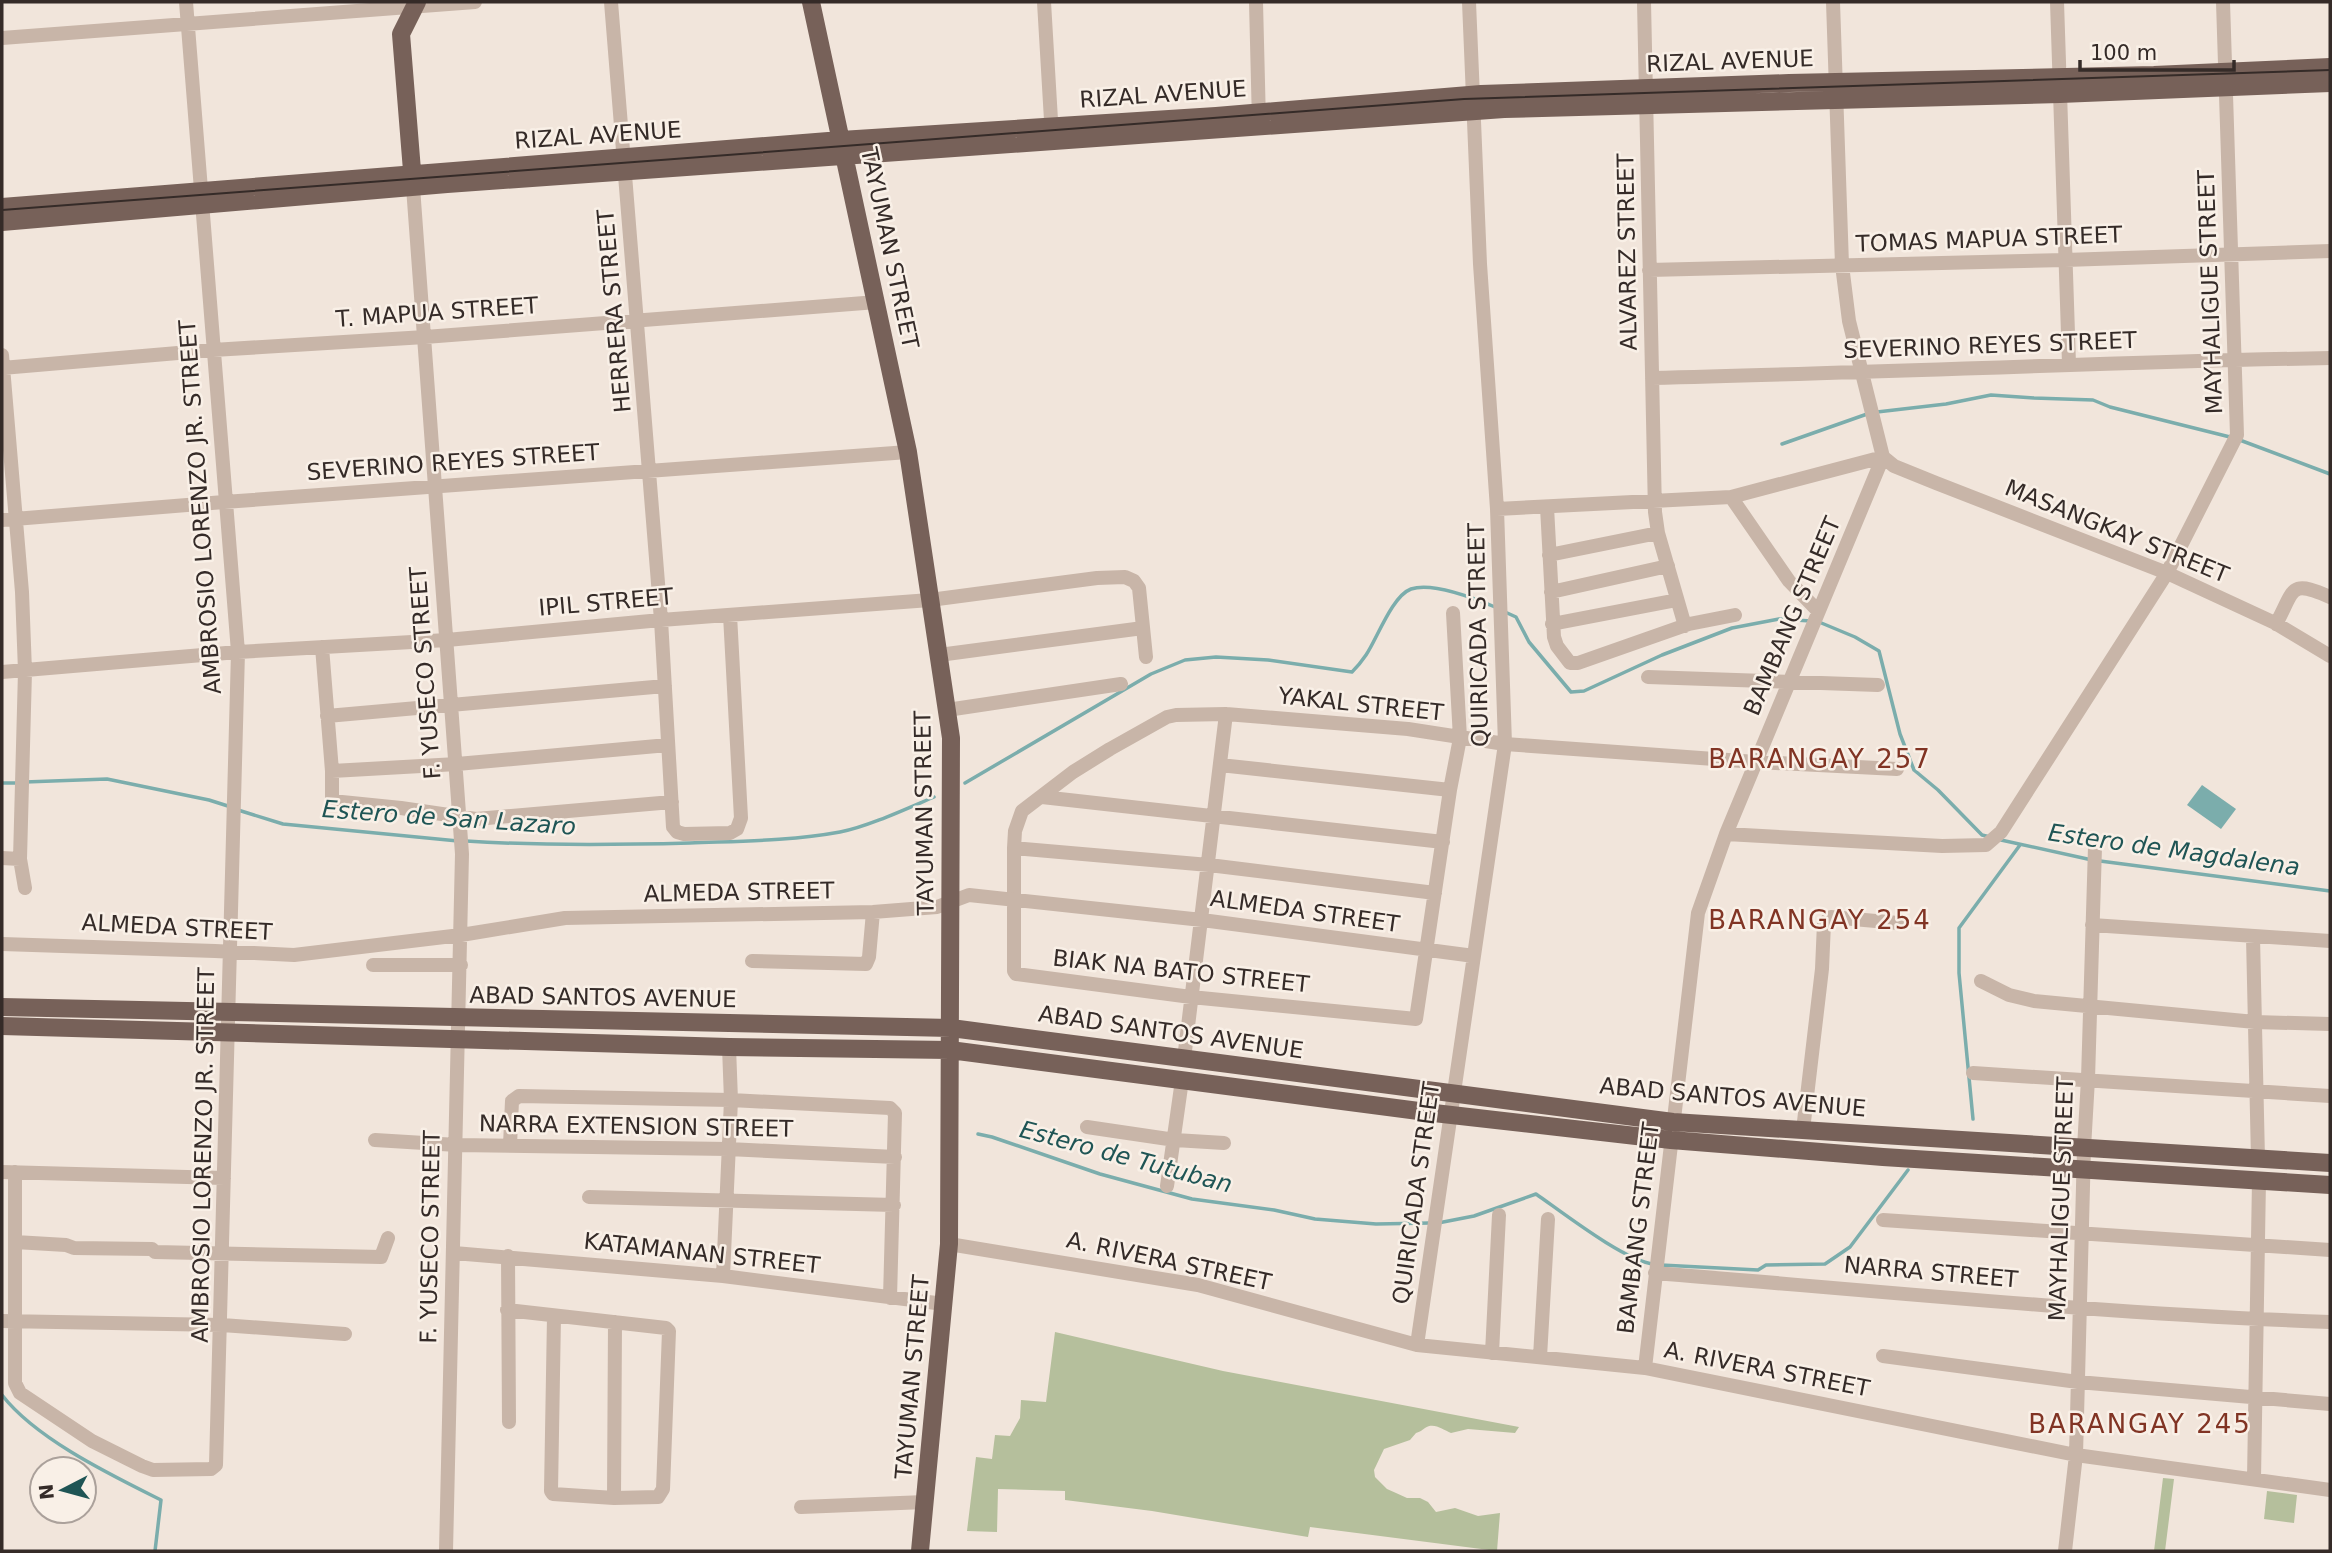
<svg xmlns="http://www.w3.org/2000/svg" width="2332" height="1553" font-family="'DejaVu Sans',sans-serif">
  <rect width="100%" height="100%" fill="#f1e5db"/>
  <path fill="#b5bf9c" d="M1055 1332 1223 1371 1519 1427 1515 1433 1468 1429 1451 1433C1443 1430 1434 1422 1425 1428 1422 1430 1420 1432 1416 1433L1410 1440 1384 1449 1374 1470 1375 1477 1387 1489 1396 1493 1407 1498H1420L1428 1502 1436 1512 1455 1508 1478 1516 1500 1513 1497 1551 1310 1527 1308 1537 1152 1511 1065 1500V1491L998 1489 997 1532 967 1531 976 1457 992 1459 995 1435 1010 1436 1020 1418 1021 1400 1046 1402Z
    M2163 1478 2174 1479 2165 1551H2154Z
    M2267 1491 2297 1495 2294 1523 2264 1519Z"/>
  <path fill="#7badac" d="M2202 785 2236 809 2221 829 2187 805Z"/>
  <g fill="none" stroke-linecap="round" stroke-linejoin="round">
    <path stroke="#7badac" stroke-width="3.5" d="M1877 412 1946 404 1991 395 2034 398 2093 400 2110 407 2230 437
      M2237 439 2330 474
      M1782 444 1870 413
      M1505 612 1516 617 1529 642 1571 692 1584 691 1662 655 1732 628 1779 619 1811 621
      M1819 622 1855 637 1879 651 1900 734 1914 770 1938 790 1982 835 1990 837
      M25 782 107 779 209 800 231 807
      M2 783H17
      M965 783 1151 674 1185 660 1216 657 1268 660 1352 672C1357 667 1362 661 1366 655 1377 639 1392 596 1411 589 1432 582 1476 599 1495 607
      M238 810 283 824 458 841
      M2001 840 2092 860
      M466 841C541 846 615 845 690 843 740 841 791 841 840 832 867 827 908 808 934 797
      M2100 861 2330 891
      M1973 1119 1959 973V928L2020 845
      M978 1134 992 1137 1100 1174 1192 1199 1274 1210 1315 1219 1376 1224 1430 1223
      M1438 1223 1474 1216 1536 1194C1562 1212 1626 1262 1654 1264
      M1661 1265 1758 1270 1766 1265 1825 1264 1850 1247 1908 1170
      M2 1395C36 1439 111 1475 161 1500L155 1551"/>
    <path stroke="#c8b5a8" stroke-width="14" d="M611 2 661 620 673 827 677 832 684 834 730 833 737 829 741 818 730 615
      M1044 2 1052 137
      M1256 2 1259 123
      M1644 2 1655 512 1658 533 1685 626
      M2057 2 2069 364
      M2 38 475 2
      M413 187 462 854 446 1551
      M1649 270 2065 260 2330 251
      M2 355 22 592 25 671 20 859 25 888
      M2 368 213 350 425 337 877 302
      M1652 378C1878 373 2104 362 2330 358
      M1883 457 1894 466 1936 483 2167 573 2275 623 2330 656
      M1731 497 1789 581 1818 611
      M1547 507 1554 637 1557 646 1570 663H1578L1689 624 1735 615
      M1497 509 1731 497 1883 457
      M2 520 224 502 908 452
      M1549 555 1658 533
      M1551 592 1668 566
      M1453 613 1460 738 1450 790 1416 1019 1191 997 1016 974 1014 971V848L1015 831 1022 811 1073 772 1110 749 1167 717 1176 715 1226 714 1408 729 1505 744 1756 762 1897 769
      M1552 624 1677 600
      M2276 624C2295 589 2289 579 2330 597
      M322 647 332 771V801L401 808 476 819 672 802
      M939 655 1143 628
      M2 672 238 652 447 640 661 620 930 600 1097 578 1125 577 1134 581 1139 588 1146 657
      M1648 677 1878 685
      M947 710 1121 684
      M327 716 665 686
      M1220 765 1450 790
      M332 771 457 764 668 745
      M1042 797 1443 842
      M1726 834 1942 846 1986 845 2001 832 2167 573 2237 435 2223 2
      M1014 848 1209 865 1435 893
      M2 858 20 859
      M2092 925 2330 941
      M2253 937 2258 1159
      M2 944 215 951 294 955 461 935 565 918 873 912 937 907 969 895 1202 920 1474 956
      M752 961 866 964 869 957 873 912
      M373 965H461
      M1981 981 2009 995 2034 1001 2255 1022 2330 1024
      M1184 1059 1226 714
      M1973 1073 2330 1096
      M1087 1127 1175 1140 1224 1143
      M1803 1130 1822 969 1824 923 1831 917 1898 923
      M375 1140 457 1145 728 1149 895 1157
      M510 1145 512 1101 519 1096 731 1100 890 1108 895 1113 890 1298
      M2 1172 224 1178
      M15 1172V1383L20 1393 92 1441 142 1466 153 1470 211 1469 216 1465 238 652 186 2
      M1167 1186 1182 1080
      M589 1197 894 1205
      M1883 1220 2330 1250
      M15 1242 66 1245 74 1248 152 1249 155 1252 381 1257 388 1238
      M949 1244 1198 1285 1417 1345 1645 1368 2076 1455 2330 1490
      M454 1253 723 1276 944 1304
      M508 1256 509 1422
      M1655 1273C1880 1291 2105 1314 2330 1322
      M723 1276 731 1100 729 1047
      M507 1310 666 1328 669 1331 663 1489 658 1497 614 1498 553 1494 551 1491 554 1316
      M2 1321 222 1325 345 1334
      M1417 1345 1505 744 1497 509 1480 264 1469 2
      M1492 1353 1499 1215
      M1883 1356 2078 1382 2330 1404
      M1540 1357 1548 1219
      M1645 1368 1698 913 1726 834 1883 457 1849 321 1842 265 1833 2
      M2254 1479 2259 1180
      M614 1498 615 1322
      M801 1507 925 1502
      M2065 1551 2076 1455 2084 1148 2088 1079 2095 847"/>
    <path stroke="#776159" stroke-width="18" d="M811 2 908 452 951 738 949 1244 920 1551
      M413 183 401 34 417 2
      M2 207 841 140 1216 116 1481 94 1789 83 2154 75 2330 67
      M2 222 447 184 1504 109 2060 94 2330 83
      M2 1007 951 1028 1673 1122 2330 1163
      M2 1026 729 1047 950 1050 1434 1113 1671 1140 1883 1157 2330 1185"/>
    <path stroke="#352b28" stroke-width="2" d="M2 210 1464 99 2330 70"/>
  </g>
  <g text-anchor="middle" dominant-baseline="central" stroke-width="5" stroke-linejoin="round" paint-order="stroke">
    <g font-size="23" fill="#352b28" stroke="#f9f0e7">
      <text transform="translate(1730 61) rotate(-2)">RIZAL AVENUE</text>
      <text transform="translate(1163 94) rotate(-4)">RIZAL AVENUE</text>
      <text transform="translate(598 135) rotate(-4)">RIZAL AVENUE</text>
      <text transform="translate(1989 239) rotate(-2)">TOMAS MAPUA STREET</text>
      <text transform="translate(890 248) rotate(78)">TAYUMAN STREET</text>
      <text transform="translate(1627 252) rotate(-91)">ALVAREZ STREET</text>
      <text transform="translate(2210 292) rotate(-92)">MAYHALIGUE STREET</text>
      <text transform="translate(614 311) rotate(-95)">HERRERA STREET</text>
      <text transform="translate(437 312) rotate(-4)">T. MAPUA STREET</text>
      <text transform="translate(1990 345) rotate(-2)">SEVERINO REYES STREET</text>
      <text transform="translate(453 462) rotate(-4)">SEVERINO REYES STREET</text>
      <text transform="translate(200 507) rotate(-94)">AMBROSIO LORENZO JR. STREET</text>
      <text transform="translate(2117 531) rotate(22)">MASANGKAY STREET</text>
      <text transform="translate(606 602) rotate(-5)">IPIL STREET</text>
      <text transform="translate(1792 616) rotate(-67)">BAMBANG STREET</text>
      <text transform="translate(1478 635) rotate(-91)">QUIRICADA STREET</text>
      <text transform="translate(425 673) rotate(-94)">F. YUSECO STREET</text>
      <text transform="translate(1361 704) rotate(6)">YAKAL STREET</text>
      <text transform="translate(924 813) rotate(-91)">TAYUMAN STREET</text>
      <text transform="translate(739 892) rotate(-1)">ALMEDA STREET</text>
      <text transform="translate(1305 911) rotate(8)">ALMEDA STREET</text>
      <text transform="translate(177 927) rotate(3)">ALMEDA STREET</text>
      <text transform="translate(1181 971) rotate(6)">BIAK NA BATO STREET</text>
      <text transform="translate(603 997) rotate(1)">ABAD SANTOS AVENUE</text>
      <text transform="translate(1171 1032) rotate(8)">ABAD SANTOS AVENUE</text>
      <text transform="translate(1733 1097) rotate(5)">ABAD SANTOS AVENUE</text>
      <text transform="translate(636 1126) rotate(1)">NARRA EXTENSION STREET</text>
      <text transform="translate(203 1155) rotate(-89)">AMBROSIO LORENZO JR. STREET</text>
      <text transform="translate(1416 1193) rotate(-82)">QUIRICADA STREET</text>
      <text transform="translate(2061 1199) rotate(-88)">MAYHALIGUE STREET</text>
      <text transform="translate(1638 1228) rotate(-83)">BAMBANG STREET</text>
      <text transform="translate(430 1237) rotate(-89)">F. YUSECO STREET</text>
      <text transform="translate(702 1253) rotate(6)">KATAMANAN STREET</text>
      <text transform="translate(1169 1261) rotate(12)">A. RIVERA STREET</text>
      <text transform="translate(1931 1272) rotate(5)">NARRA STREET</text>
      <text transform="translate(1767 1369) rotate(11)">A. RIVERA STREET</text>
      <text transform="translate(912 1377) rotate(-85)">TAYUMAN STREET</text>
    </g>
    <g font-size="24" font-style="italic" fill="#1f5555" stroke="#f9f0e7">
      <text transform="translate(449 818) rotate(4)">Estero de San Lazaro</text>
      <text transform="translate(2174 850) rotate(8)">Estero de Magdalena</text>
      <text transform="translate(1126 1157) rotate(15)">Estero de Tutuban</text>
    </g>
    <g font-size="26" letter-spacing="2" fill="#813424" stroke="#f9f0e7">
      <text x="1820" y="759">BARANGAY 257</text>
      <text x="1820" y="920">BARANGAY 254</text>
      <text x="2140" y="1424">BARANGAY 245</text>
    </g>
  </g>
  <rect width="2332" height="1553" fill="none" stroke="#352b28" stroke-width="7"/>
  <g transform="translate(63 1490) rotate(264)"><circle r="33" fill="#f9f0e7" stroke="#aba19b" stroke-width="2"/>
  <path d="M0-5L12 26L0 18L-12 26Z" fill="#1f5555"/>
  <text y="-10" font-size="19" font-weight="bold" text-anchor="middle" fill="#352b28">N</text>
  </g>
  <path d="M2080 60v10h154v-10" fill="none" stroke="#352b28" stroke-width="3.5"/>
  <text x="2090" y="60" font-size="21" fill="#352b28" stroke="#f9f0e7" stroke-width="5" paint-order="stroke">100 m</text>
</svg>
